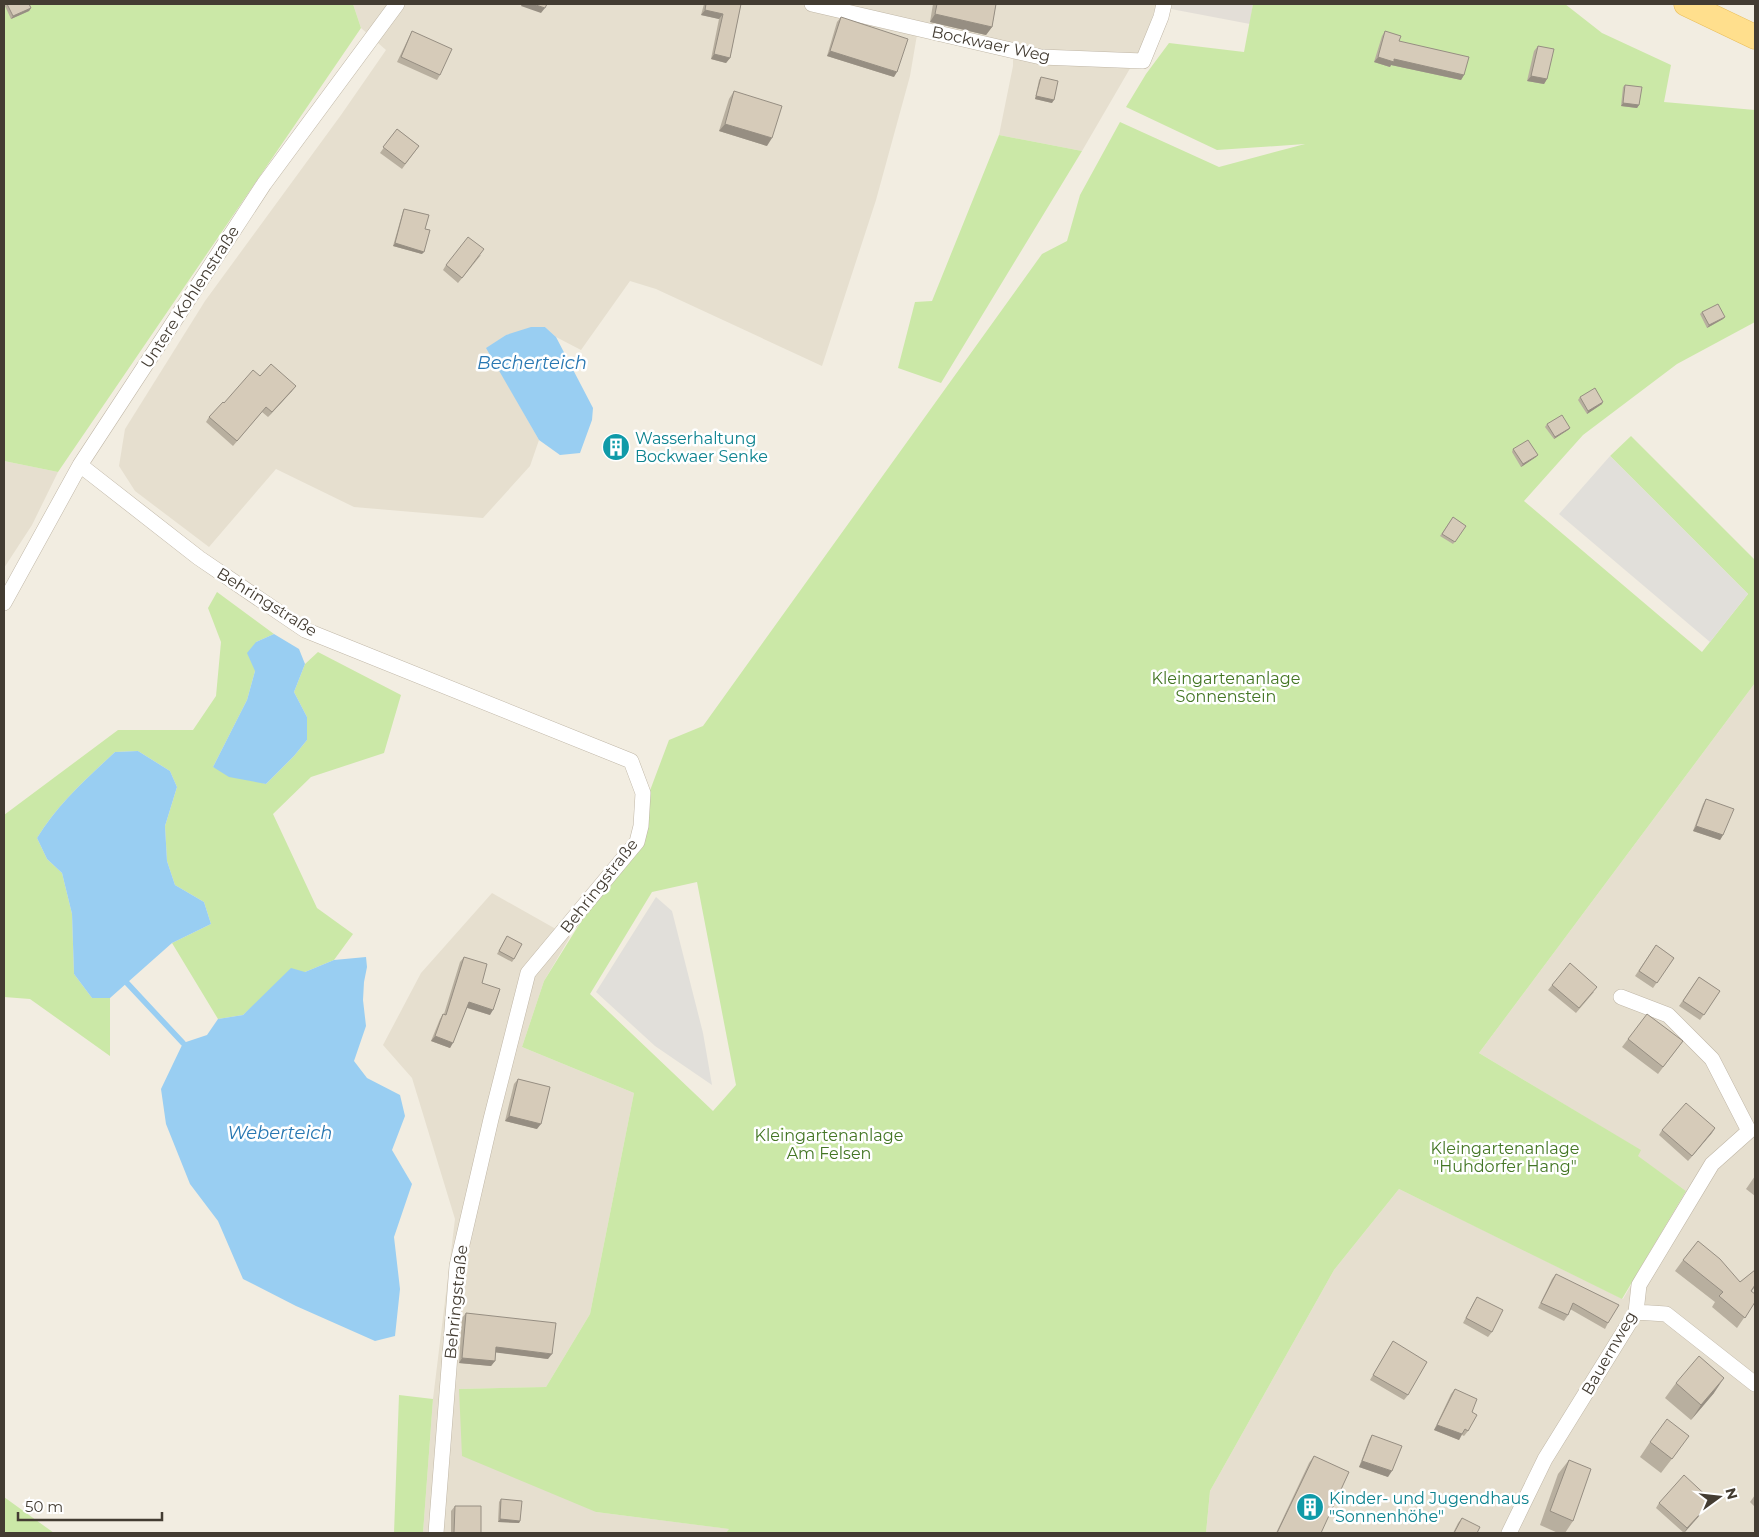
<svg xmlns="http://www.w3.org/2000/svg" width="1759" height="1537" font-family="Montserrat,sans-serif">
  <rect width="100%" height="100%" fill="#f2ede1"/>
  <path fill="#e6dfcf" d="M353 4H1157L1139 53 1082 151 999 135 1013 66V43L919 23 910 76 876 200 822 366 656 289 630 281 581 350 556 337 545 327 506 335 487 348 539 440 530 466 483 518 354 507 276 469 209 547 135 491 119 466 125 429 205 301 341 115 386 50 361 28Z
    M4 461 58 472 32 525 4 568Z
    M1755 683V1533H1206L1210 1491 1334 1270 1399 1189 1623 1299 1686 1191 1637 1156 1640 1150 1479 1053Z
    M492 893 570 937 544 981 522 1047 634 1093 590 1314 546 1387 459 1389 596 1512 730 1529 726 1533H423L433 1399 455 1219 412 1078 383 1045 421 973Z"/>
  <path fill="#e3ded7" d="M1172 4H1253L1250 24 1171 9Z"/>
  <path fill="#cbe8a7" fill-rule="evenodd" d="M4 4H353L361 28 58 472 4 461Z
    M1253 4H1565L1602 33 1671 65 1664 102 1755 110V322L1677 364 1583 435 1524 501 1702 652 1748 594 1610 456 1631 436 1754 559 1755 557V683L1479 1053 1641 1150 1638 1156 1686 1191 1622 1299 1399 1189 1334 1270 1210 1491 1206 1533H726L729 1529 596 1512 462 1456 459 1389 546 1387 590 1314 634 1093 522 1047 544 981 631 841 669 740 703 726 1042 254 1067 241 1080 195 1120 122 1219 167 1305 144 1217 150 1126 107 1146 74 1169 43 1244 52ZM697 882 736 1085 713 1111 590 994 652 892Z
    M999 135 1082 151 941 383 898 368 915 302 932 301Z
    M217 592 274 634 256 642 255 671 247 700 213 767 266 784 294 756 307 740V717L294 692 305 664 318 652 401 695 384 753 311 777 273 814 317 908 353 934 334 960 305 972 264 996 243 1015 218 1019 172 943 211 924 204 902 175 885 167 861 165 826 177 787 170 771 138 751 115 752C87 778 57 805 37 838L47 859 62 873 72 914 74 974 92 998H110V1056L30 999 4 997V815L118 730H193L216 696 221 642 208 608Z
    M399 1395 433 1399 423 1533H394Z
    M4 1497 54 1533H4Z"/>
  <path fill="#e1dfda" d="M1610 456 1748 594 1710 642 1559 514Z
    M656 897 672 911 703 1033 712 1085 655 1046 596 992Z"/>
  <path fill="#99cef2" d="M531 327H545L556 337 593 408 592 420 580 453 560 455 539 440 486 348 506 335Z
    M274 634 299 649 305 664 294 692 307 717V740L294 756 266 784 229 777 213 767 247 700 255 671 247 653 256 642Z
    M138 751 170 771 177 787 165 826 167 861 175 885 204 902 211 924 172 943 110 998H92L74 974 72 914 62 873 47 859 37 838C57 805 87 778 115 752Z
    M366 957 367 967 364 982 363 1000 366 1026 354 1061 367 1078 400 1095 405 1116 392 1150 412 1184 394 1237 400 1289 395 1336 375 1341 296 1306 243 1279 218 1221 190 1184 166 1124 161 1089 183 1043 207 1035 218 1019 243 1015 291 968 305 972 334 960Z"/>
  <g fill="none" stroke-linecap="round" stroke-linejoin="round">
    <path stroke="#99cef2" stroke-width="5.5" d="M127 983 183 1043"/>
    <g stroke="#c0b7a7" stroke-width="16">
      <path id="minor" d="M812 4 1041 57 1143 61 1161 17 1164 4
        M80 465 199 558 305 630 631 761 643 793 641 826 637 842 528 973 491 1119 457 1266 436 1533
        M4 603 80 465 264 184 397 4
        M1636 1312 1666 1314 1755 1384
        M1509 1533 1545 1459 1636 1312 1639 1285 1712 1164 1749 1131 1712 1059 1668 1015 1621 997"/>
    </g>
    <g stroke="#e8bd59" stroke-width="25">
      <path id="primary" d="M1686 4 1755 37"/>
    </g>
    <use href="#minor" stroke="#fff" stroke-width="15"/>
    <use href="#primary" stroke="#ffdf8d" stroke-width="24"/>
  </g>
  <path fill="#b8af9f" d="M4 4H29L31 8 29 11 11 19Z
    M704 4H741L730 58 726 63 711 59 719 19 701 15Z
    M933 4H996L992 27 986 35 930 22Z
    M841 17 894 77 827 56 837 22Z
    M412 31 440 75 437 80 397 62 409 37Z
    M1385 31 1399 41 1464 75 1461 80 1391 65 1390 67 1374 62 1382 36Z
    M1538 46 1547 79 1544 84 1527 81 1534 51Z
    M1041 77 1052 103 1035 99 1039 80Z
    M1625 85 1639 105 1637 108 1621 106 1623 87Z
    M734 91 767 146 719 131 729 99Z
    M397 129 419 146 402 169 380 153Z
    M404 209 425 229 422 254 393 246 403 211Z
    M481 255 458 283 443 270 446 265Z
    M1702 312 1725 317 1723 319 1707 328 1700 314Z
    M260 376 292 391 268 417 262 412 233 446 206 422 209 417 224 403Z
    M1580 397 1602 404 1587 414 1578 400Z
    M1547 424 1570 428 1568 430 1554 439 1545 427Z
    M1513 449 1536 457 1521 467 1512 452Z
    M1453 517 1466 526 1453 544 1440 536Z
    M1706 799 1723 835 1720 840 1693 831 1703 804Z
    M507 936 514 959 512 962 497 954Z
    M1656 945 1674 958 1653 988 1635 976Z
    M464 957 482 983 490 1015 467 1008 450 1048 431 1041 440 1019 443 1014H444L460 962Z
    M1699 977 1720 991 1700 1020 1679 1006Z
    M1552 985 1594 992 1576 1013 1548 990Z
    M1628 1039 1683 1041 1658 1074 1622 1047Z
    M518 1079 537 1129 505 1121 514 1084Z
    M1715 1128 1688 1161 1659 1135 1662 1130Z
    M1755 1176V1196L1746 1189Z
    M1683 1260 1740 1282 1755 1270V1287L1752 1291 1755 1302 1737 1328 1712 1307 1715 1302 1675 1271Z
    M1556 1274 1608 1323 1605 1329 1570 1309 1568 1315 1564 1321 1538 1308 1552 1279Z
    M1477 1297 1492 1332 1488 1337 1463 1323 1474 1302Z
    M466 1313 548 1359 496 1352 495 1361 491 1366 459 1363 462 1318Z
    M1393 1341 1408 1395 1404 1400 1370 1380Z
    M1676 1383 1714 1393 1691 1420 1665 1398Z
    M1455 1389 1472 1412 1468 1431 1464 1436 1462 1435 1459 1440 1434 1430 1451 1394Z
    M1372 1435 1388 1477 1359 1467 1369 1440Z
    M1650 1442 1678 1451 1661 1473 1640 1457Z
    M1314 1456 1321 1533H1276L1309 1463Z
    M1569 1460 1573 1521 1565 1533H1558L1540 1525 1558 1474Z
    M1755 1495V1507L1750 1502Z
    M501 1499 520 1521 519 1523 498 1522 499 1502Z
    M1712 1501 1708 1506 1684 1533 1656 1508 1659 1503Z
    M455 1506 481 1533H451V1511Z
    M1462 1518 1477 1533H1453L1458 1523Z"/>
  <path fill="#968e82" d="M522 4H533L545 8 541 13 521 6Z
    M31 8 29 11 11 19 13 16Z
    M705 10 723 14 719 19 701 15Z
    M935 14 992 27 986 35 930 22Z
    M830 51 897 72 894 77 827 56Z
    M714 54 730 58 726 63 711 59Z
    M1378 57 1394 59 1464 75 1461 80 1391 65 1390 67 1374 62Z
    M1531 76 1547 79 1544 84 1527 81Z
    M1036 96 1054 100 1052 103 1035 99Z
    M1623 103 1639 105 1637 108 1621 106Z
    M725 124 772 138 767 146 719 131Z
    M395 243 424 252 422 254 393 246Z
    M1725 317 1723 319 1707 328 1709 325Z
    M296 386 292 391 268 417 272 412Z
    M1603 402 1602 404 1587 414 1588 411Z
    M1570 428 1568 430 1554 439 1555 437Z
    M1538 455 1536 457 1521 467 1523 464Z
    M1696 826 1723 835 1720 840 1693 831Z
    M469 1002 493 1010 490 1015 465 1007Z
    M435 1036 453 1043 450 1048 431 1041Z
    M509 1116 541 1124 537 1129 505 1121Z
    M1715 1128 1712 1133 1688 1161 1692 1156Z
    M496 1347 552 1354 548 1359 492 1352Z
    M462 1358 495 1361 491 1366 459 1363Z
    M1724 1378 1714 1393 1691 1420 1701 1405Z
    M1437 1425 1462 1434 1459 1440 1434 1430Z
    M1362 1461 1392 1471 1388 1477 1359 1467Z
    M1712 1501 1708 1506 1684 1533 1687 1528Z
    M500 1519 520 1521 519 1523 498 1522Z"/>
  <path fill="#d6cbb9" stroke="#968e82" d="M7 4H29L31 8 13 16Z
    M533 4H547L545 8Z
    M706 4H741L730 58 714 54 723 14 705 10Z
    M937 4H996L992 27 935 14Z
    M841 17 908 39 897 72 830 51Z
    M412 31 452 49 440 75 401 57Z
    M1385 31 1401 36 1399 41 1469 57 1464 75 1394 59V62L1378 57Z
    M1538 46 1554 49 1547 79 1531 76Z
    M1041 77 1058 81 1054 100 1036 96Z
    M1625 85 1642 87 1639 105 1623 103Z
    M734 91 782 106 772 138 725 124Z
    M397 129 419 146 405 164 383 147Z
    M404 209 429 215 425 229 430 230 424 252 395 243Z
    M468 237 484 249 462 278 446 265Z
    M1718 304 1725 317 1709 325 1702 312Z
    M271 364 296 386 272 412 266 407 237 441 209 417 223 402 224 403 253 370 260 376Z
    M1595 388 1603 402 1588 411 1580 397Z
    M1562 415 1570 428 1555 437 1547 424Z
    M1528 440 1538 455 1523 464 1513 449Z
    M1453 517 1466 526 1455 542 1442 534Z
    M1706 799 1734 809 1723 835 1696 826Z
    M507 936 522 944 514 959 499 951Z
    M1656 945 1674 958 1657 983 1639 971Z
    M464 957 487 964 482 983 500 989 493 1010 469 1002 453 1043 435 1036 443 1014 446 1015Z
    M1570 963 1597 987 1579 1008 1552 985Z
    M1699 977 1720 991 1704 1015 1683 1001Z
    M1647 1014 1683 1041 1663 1067 1628 1039Z
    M518 1079 550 1087 541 1124 509 1116Z
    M1686 1103 1715 1128 1692 1156 1662 1130Z
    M1698 1241 1720 1259 1740 1282 1755 1270V1285L1751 1291 1755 1294V1302L1745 1318 1719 1296 1723 1292 1683 1260Z
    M1556 1274 1619 1305 1608 1323 1573 1303 1568 1315 1541 1303Z
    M1477 1297 1503 1310 1492 1332 1466 1318Z
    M466 1313 556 1323 552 1354 496 1347 495 1361 462 1358Z
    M1393 1341 1427 1362 1408 1395 1373 1375Z
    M1699 1356 1724 1378 1701 1405 1676 1383Z
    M1455 1389 1477 1399 1472 1412 1477 1415 1468 1431 1465 1429 1462 1434 1437 1425Z
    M1667 1419 1689 1436 1672 1459 1650 1442Z
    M1372 1435 1402 1446 1392 1471 1362 1461Z
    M1314 1456 1349 1472 1321 1533H1277Z
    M1569 1460 1591 1469 1573 1521 1550 1511Z
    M1684 1475 1712 1501 1687 1528 1659 1503Z
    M501 1499 522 1501 520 1521 500 1519Z
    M455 1506H481V1533H454Z
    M1462 1518 1480 1527 1477 1533H1454Z"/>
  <defs>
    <g id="building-disc" transform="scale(1.4375)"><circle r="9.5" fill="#0f9aa8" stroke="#fff"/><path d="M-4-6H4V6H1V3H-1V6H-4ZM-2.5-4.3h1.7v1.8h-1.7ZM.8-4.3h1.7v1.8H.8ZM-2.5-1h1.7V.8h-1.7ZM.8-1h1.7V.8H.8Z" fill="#fff"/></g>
  </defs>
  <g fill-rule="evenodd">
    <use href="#building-disc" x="616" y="447"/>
    <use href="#building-disc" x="1310" y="1507"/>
  </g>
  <g text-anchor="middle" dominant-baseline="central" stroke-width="5" stroke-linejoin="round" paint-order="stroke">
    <g font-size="16" fill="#433c32" stroke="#fff">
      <text transform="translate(991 44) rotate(12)">Bockwaer Weg</text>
      <text transform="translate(190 297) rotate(-57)">Untere Kohlenstraße</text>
      <text transform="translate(267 602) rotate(32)">Behringstraße</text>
      <text transform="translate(599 886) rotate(-52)">Behringstraße</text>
      <text transform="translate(456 1302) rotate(-84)">Behringstraße</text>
      <text transform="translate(1609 1353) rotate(-60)">Bauernweg</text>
    </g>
    <g font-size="16" fill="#0d838f" stroke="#fff" text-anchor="start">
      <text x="635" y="438">Wasserhaltung<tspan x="635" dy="18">Bockwaer Senke</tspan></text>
      <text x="1329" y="1498">Kinder- und Jugendhaus<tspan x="1329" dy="18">"Sonnenhöhe"</tspan></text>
    </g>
    <g font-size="16" fill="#437624" stroke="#fff">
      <text x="1226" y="678">Kleingartenanlage<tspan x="1226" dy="18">Sonnenstein</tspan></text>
      <text x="829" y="1135">Kleingartenanlage<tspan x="829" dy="18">Am Felsen</tspan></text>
      <text x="1505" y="1148">Kleingartenanlage<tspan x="1505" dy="18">"Huhdorfer Hang"</tspan></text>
    </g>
    <g font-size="18" font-style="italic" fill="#2877b2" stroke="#fff">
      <text x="532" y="363">Becherteich</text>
      <text x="280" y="1133">Weberteich</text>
    </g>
  </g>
  <rect width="1759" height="1537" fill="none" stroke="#433c32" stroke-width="10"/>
  <g transform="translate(1719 1497) rotate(75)" stroke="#ffffff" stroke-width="4" paint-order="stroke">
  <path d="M0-4L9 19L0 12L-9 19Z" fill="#433c32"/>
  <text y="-8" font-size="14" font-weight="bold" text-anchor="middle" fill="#433c32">N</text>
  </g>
  <path d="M18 1512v8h144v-8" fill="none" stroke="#433c32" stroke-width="2.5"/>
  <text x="25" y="1512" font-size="15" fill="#433c32" stroke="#ffffff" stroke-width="4" paint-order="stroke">50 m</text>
</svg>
